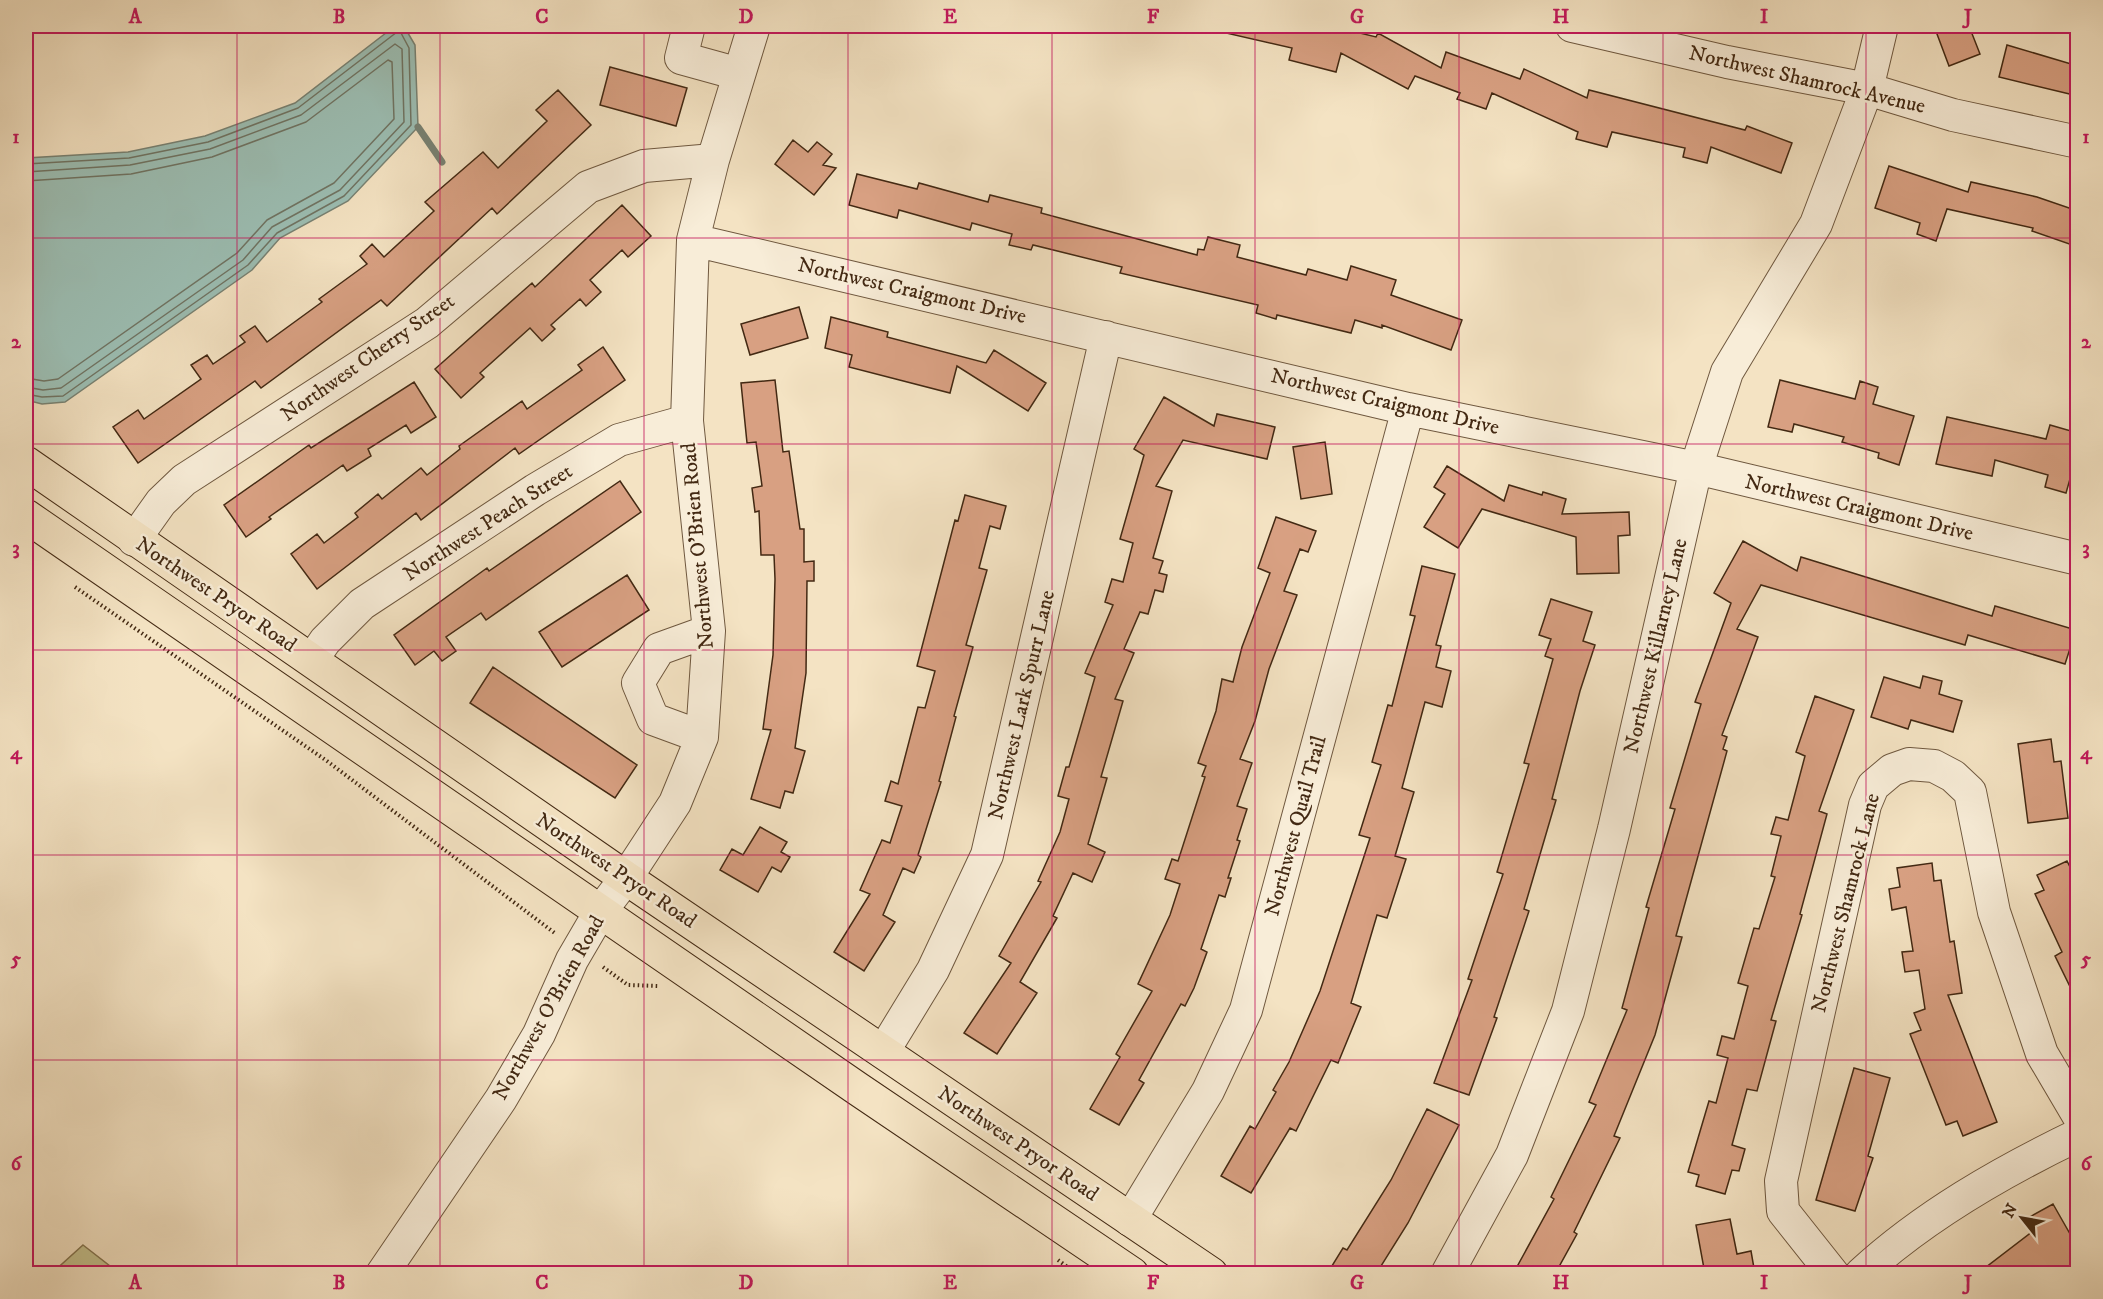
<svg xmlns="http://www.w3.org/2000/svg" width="2103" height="1299" font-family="'IM FELL DW Pica',serif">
  <rect width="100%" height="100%" fill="#f4e3c3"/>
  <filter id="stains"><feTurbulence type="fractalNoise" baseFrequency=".00333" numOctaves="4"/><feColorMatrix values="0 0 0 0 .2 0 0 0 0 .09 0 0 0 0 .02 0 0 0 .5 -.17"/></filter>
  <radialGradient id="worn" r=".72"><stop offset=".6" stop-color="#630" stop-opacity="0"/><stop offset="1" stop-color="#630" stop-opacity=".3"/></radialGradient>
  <path fill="#c4c18e" stroke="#847550" stroke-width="1.5" d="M83 1245 119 1273H52Z"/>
  <path fill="#9cbeb3" stroke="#788273" stroke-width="1.5" d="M395 26 405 28 415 45 418 127 348 201 280 238 252 270 65 402 42 404 26 400V158L128 152 205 136 295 103Z"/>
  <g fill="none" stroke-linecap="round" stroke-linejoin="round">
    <path stroke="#707463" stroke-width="1.5" d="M26 164 129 158 208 142 298 108 397 32 401 33 409 48 411 125 344 196 277 233 248 265 63 396 42 397 26 394
      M26 172 130 165 210 149 301 115 395 44 402 49 404 122 340 190 272 227 243 260 61 388 43 390 26 387
      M26 181 131 174 212 157 306 122 388 60 392 62 394 119 334 183 267 220 237 253 58 379 44 381 26 378"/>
    <path stroke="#788273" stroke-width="7" d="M405 28 407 26
      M418 127 442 162"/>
  </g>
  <path fill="#d8a082" stroke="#432913" stroke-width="1.5" d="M1227 26H1331L1376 37 1378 33 1441 68 1446 52 1520 79 1524 69 1587 98 1589 90 1745 130 1747 126 1792 143 1781 173 1711 147 1707 163 1683 157 1685 148 1612 132 1607 147 1576 139 1578 132 1492 93 1486 109 1457 99 1460 93 1415 76 1408 89 1341 53 1336 72 1289 60 1292 48 1226 33Z
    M1934 26H1969L1980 54 1949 66Z
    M2007 45 2078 66V96L1999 77Z
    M610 67 687 88 676 126 600 105Z
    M558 90 591 125 497 214 492 208 387 306 381 300 261 388 255 381 138 463 113 427 138 410 144 419 201 379 191 365 207 355 213 364 245 342 240 336 255 326 267 342 322 302 319 299 367 264 360 256 372 244 384 257 434 211 425 202 483 152 498 168 547 121 536 110Z
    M793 140 808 152 817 142 832 154 823 165 836 168 814 195 775 164Z
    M1889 166 1968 192 1971 182 2037 197 2078 211V247L2032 231 2033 228 1947 209 1936 241 1917 234 1920 223 1875 208Z
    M857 174 917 189 919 183 988 202 990 195 1042 208 1041 213 1197 255 1198 249 1204 250 1208 237 1240 245 1237 257 1306 275 1308 269 1347 280 1351 266 1396 280 1391 295 1462 320 1451 350 1382 325V328L1355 320 1351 333 1277 315 1276 319 1256 313 1258 305 1120 273 1122 267 1033 245 1031 250 1009 245 1012 234 972 223 970 230 899 210 897 218 849 205Z
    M622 205 651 236 628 257 622 250 590 280 601 292 586 306 580 299 551 325 555 329 542 341 530 328 480 373 484 377 461 398 435 369 532 283 535 287Z
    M799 307 808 338 750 355 741 324Z
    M831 317 888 332 887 337 986 363 994 350 1046 383 1028 411 957 366 950 393 849 367 852 355 825 348Z
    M603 347 625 380 519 454 515 448 421 520 416 513 317 589 291 554 317 534 324 543 358 517 355 513 378 494 382 499 421 468 427 475 460 449 459 446 522 401 527 409 582 370 578 365Z
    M775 380 783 452 789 451 800 529H804V562L814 561V581H807L806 673 795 748 805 751 793 793 785 791 780 808 751 799 771 730 763 729 773 655 775 579 774 555H761L759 511 755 512 752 488 762 486 756 442 747 443 741 383Z
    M1780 380 1855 399 1860 381 1878 387 1873 404 1914 416 1899 465 1878 458 1879 453 1842 442 1844 437 1794 424 1792 432 1768 427Z
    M414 382 436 417 411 433 406 425 368 449 371 456 347 471 343 465 269 517 271 519 246 537 224 505 309 445 311 448Z
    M1164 397 1214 426 1217 414 1275 427 1267 459 1183 440 1156 486 1172 491 1153 558 1163 561 1159 573 1167 575 1163 592 1155 590 1148 614 1140 612 1124 649 1134 653 1115 699 1123 701 1101 777 1107 778 1088 844 1105 852 1092 882 1073 873 1053 916 1057 918 1020 982 1037 993 997 1054 964 1033 1011 963 999 956 1041 882 1038 881 1060 832 1069 799 1058 796 1066 767H1069L1095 677 1085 673 1113 605 1105 602 1112 579 1123 582 1133 543 1120 539 1144 455 1134 449Z
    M1947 417 2046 439 2050 425 2078 433V451L2066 493 2045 487 2048 475 1995 460 1992 476 1936 464Z
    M1325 442 1332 494 1301 499 1293 447Z
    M1447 466 1504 501 1509 485 1542 495 1543 492 1566 499 1562 514 1629 512 1630 535 1618 536 1619 573 1577 574 1576 537 1482 509 1458 548 1424 527 1445 494 1434 487Z
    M620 481 641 512 486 620 481 613 446 637 456 651 442 661 434 651 415 665 394 635 487 568 489 571Z
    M965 495 1006 506 1000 529 990 526 979 568 987 570 966 645 973 647 954 716 956 717 939 781 941 782 918 855 921 857 914 873 903 868 883 915 895 922 864 971 834 952 870 894 860 890 882 840 890 843 902 806 885 801 891 781 898 784 918 707 925 708 935 671 917 666 955 520 958 521Z
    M1276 517 1316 531 1308 552 1300 549 1284 591 1297 595 1269 669 1255 721 1240 759 1252 763 1237 806 1247 809 1237 840 1240 841 1228 878H1231L1225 897 1219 895 1201 949 1207 952 1194 988 1185 1006 1181 1004 1139 1080 1144 1083 1119 1125 1090 1109 1120 1057 1116 1054 1152 991 1138 984 1170 915 1180 884 1165 879 1172 859 1178 861 1205 777 1202 776 1206 766 1198 763 1216 711 1222 679 1233 682 1242 647 1270 573 1258 568Z
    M1743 541 1797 571 1801 557 1992 616 1995 606 2076 630 2065 664 1968 635 1965 645 1761 585 1737 629 1758 637 1722 735 1727 737 1723 749 1727 751 1676 936 1682 937 1655 1035 1614 1136 1620 1138 1574 1232 1577 1234 1555 1274H1513L1554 1199 1551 1197 1596 1105 1589 1102 1627 1010 1622 1008 1649 908 1646 907 1675 809 1670 808 1701 704 1695 702 1731 603 1714 593Z
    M1422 566 1455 574 1436 645 1441 646 1436 667 1451 671 1442 707 1425 702 1402 788 1414 792 1395 856 1406 859 1387 918 1377 915 1351 1003 1361 1007 1338 1063 1331 1060 1296 1131 1290 1128 1251 1193 1221 1176 1250 1126 1255 1129 1276 1092 1273 1090 1289 1062 1320 991 1370 838 1359 835 1381 765 1372 762 1388 705 1392 706 1415 616 1410 615Z
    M627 575 649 610 562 667 539 632Z
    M1551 599 1592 612 1583 641 1595 645 1580 691 1552 799 1556 800 1524 909 1529 911 1494 1017 1497 1018 1469 1095 1434 1083 1472 980 1468 979 1503 874 1497 872 1529 764 1524 763 1553 659 1545 656 1551 639 1539 635Z
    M493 667 637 765 615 798 470 703Z
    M1923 676 1942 681 1939 694 1962 701 1953 732 1911 720 1908 729 1871 717 1884 677 1920 688Z
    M1815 696 1854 710 1819 811 1827 814 1800 914 1802 915 1771 1020 1776 1021 1757 1091 1747 1089 1732 1145 1745 1149 1739 1171 1732 1170 1725 1194 1696 1186 1699 1175 1688 1172 1709 1101 1716 1103 1728 1058 1717 1055 1722 1036 1734 1039 1748 986 1738 983 1754 928 1759 929 1775 877 1771 876 1781 836 1771 834 1776 817 1788 820 1805 756 1796 752Z
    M2051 739 2054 762 2061 761 2068 818 2028 823 2018 744Z
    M760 827 787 842 781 852 790 857 781 872 772 867 758 892 720 870 732 849 743 855Z
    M2067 861 2078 883V1003L2055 956 2062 952 2035 894 2044 890 2037 875Z
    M1932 863 1934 881 1941 880 1950 942 1954 941 1962 993 1948 995 1997 1122 1963 1136 1957 1121 1946 1125 1910 1034 1921 1030 1914 1013 1925 1009 1919 970 1905 972 1902 952 1913 951 1906 907 1892 910 1889 889 1900 887 1897 868Z
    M1854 1068 1890 1078 1868 1156 1873 1158 1855 1211 1816 1200Z
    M1427 1109 1459 1125 1408 1223 1376 1274H1327L1343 1248 1347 1250 1391 1180Z
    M2053 1204 2078 1248V1274H1977L2033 1231 2026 1219Z
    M1730 1219 1737 1254 1751 1251 1755 1274H1705L1696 1225Z"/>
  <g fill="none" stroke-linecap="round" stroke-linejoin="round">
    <g stroke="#6f583f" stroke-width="34">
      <path id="minor" d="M689 26 681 58 739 74
        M1572 26 1727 62 1867 89 1953 115 2078 142
        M693 240 1408 409 1696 468 2078 559
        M134 540 161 502 184 480 427 323 588 187 644 166 713 160
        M312 660 325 641 362 604 535 490 619 440 687 421
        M702 737 653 719 638 683 659 649 709 631
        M883 1052 933 970 987 855 1106 337
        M1130 1220 1208 1091 1246 1010 1408 409
        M382 1274 501 1099 539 1034 572 960 600 912 626 878 675 803 702 737 709 631 687 421 693 240 713 160 754 26
        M1447 1274 1512 1155 1568 1011 1614 829 1696 468 1727 372 1816 224 1867 89 1882 26
        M1833 1274 1783 1211 1781 1181 1865 805 1873 786 1892 770 1909 764 1934 766 1953 776 1970 792 1994 912 2042 1054 2078 1115
        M1861 1274C1924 1216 2001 1172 2078 1135"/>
    </g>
    <g stroke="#432913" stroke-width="35">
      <path id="major" d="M26 463 626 878 1211 1274
        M26 516 858 1089 1132 1274"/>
    </g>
    <path stroke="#432913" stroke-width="4" stroke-dasharray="1.5 3" stroke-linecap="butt" d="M75 587 327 761 556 934
      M603 967 628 985 659 986
      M1058 1260 1077 1274"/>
    <use href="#minor" stroke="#f8edd8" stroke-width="32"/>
    <use href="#major" stroke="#f4e3c3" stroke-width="33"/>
  </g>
  <path fill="none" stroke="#c2185b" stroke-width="1.5" stroke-opacity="0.55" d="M237 26V1274M440 26V1274M644 26V1274M848 26V1274M1052 26V1274M1255 26V1274M1459 26V1274M1663 26V1274M1866 26V1274M26 238H2078M26 444H2078M26 650H2078M26 855H2078M26 1060H2078"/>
  <g text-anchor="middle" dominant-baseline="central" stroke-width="5" stroke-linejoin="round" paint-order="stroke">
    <g font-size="21" fill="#432913" stroke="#f8edd8">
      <text transform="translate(1807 80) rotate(13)">Northwest Shamrock Avenue</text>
      <text transform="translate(912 291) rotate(13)">Northwest Craigmont Drive</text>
      <text transform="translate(368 358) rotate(-35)">Northwest Cherry Street</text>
      <text transform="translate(1385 402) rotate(13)">Northwest Craigmont Drive</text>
      <text transform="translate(1859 508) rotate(13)">Northwest Craigmont Drive</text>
      <text transform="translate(488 523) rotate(-33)">Northwest Peach Street</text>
      <text transform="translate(698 546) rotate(-95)">Northwest O'Brien Road</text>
      <text transform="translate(216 595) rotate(34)">Northwest Pryor Road</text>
      <text transform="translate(1656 646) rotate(-77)">Northwest Killarney Lane</text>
      <text transform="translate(1022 705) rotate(-77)">Northwest Lark Spurr Lane</text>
      <text transform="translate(1296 826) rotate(-75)">Northwest Quail Trail</text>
      <text transform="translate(616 871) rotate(34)">Northwest Pryor Road</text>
      <text transform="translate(1846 903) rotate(-76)">Northwest Shamrock Lane</text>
      <text transform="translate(549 1008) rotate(-61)">Northwest O'Brien Road</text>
      <text transform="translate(1018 1144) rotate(34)">Northwest Pryor Road</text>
    </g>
  </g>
  <rect width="2103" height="1299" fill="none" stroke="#f4e3c3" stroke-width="66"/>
  <g transform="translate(2022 1218) rotate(301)" stroke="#f8edd8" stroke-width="4.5" paint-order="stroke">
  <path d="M0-4.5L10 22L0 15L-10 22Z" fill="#432913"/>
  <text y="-9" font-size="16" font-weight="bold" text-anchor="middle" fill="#432913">N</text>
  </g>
  <rect x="33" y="33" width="2037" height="1233" fill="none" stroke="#c2185b" stroke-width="2"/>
  <g font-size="20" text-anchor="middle" font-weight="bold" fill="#c2185b">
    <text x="135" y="23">A</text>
    <text x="339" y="23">B</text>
    <text x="542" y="23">C</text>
    <text x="746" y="23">D</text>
    <text x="950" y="23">E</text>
    <text x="1153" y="23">F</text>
    <text x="1357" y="23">G</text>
    <text x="1561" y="23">H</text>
    <text x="1764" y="23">I</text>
    <text x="1968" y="23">J</text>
    <text x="16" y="143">1</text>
    <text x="2086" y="143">1</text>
    <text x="16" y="348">2</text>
    <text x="2086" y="348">2</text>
    <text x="16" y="554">3</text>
    <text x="2086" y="554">3</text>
    <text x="16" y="759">4</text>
    <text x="2086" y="759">4</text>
    <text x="16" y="965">5</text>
    <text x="2086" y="965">5</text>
    <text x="16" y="1170">6</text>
    <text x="2086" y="1170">6</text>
    <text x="135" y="1289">A</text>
    <text x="339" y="1289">B</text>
    <text x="542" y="1289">C</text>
    <text x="746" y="1289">D</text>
    <text x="950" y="1289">E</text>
    <text x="1153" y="1289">F</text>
    <text x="1357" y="1289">G</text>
    <text x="1561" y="1289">H</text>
    <text x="1764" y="1289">I</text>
    <text x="1968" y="1289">J</text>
  </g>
  <rect width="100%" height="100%" filter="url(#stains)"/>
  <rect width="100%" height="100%" fill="url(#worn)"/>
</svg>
